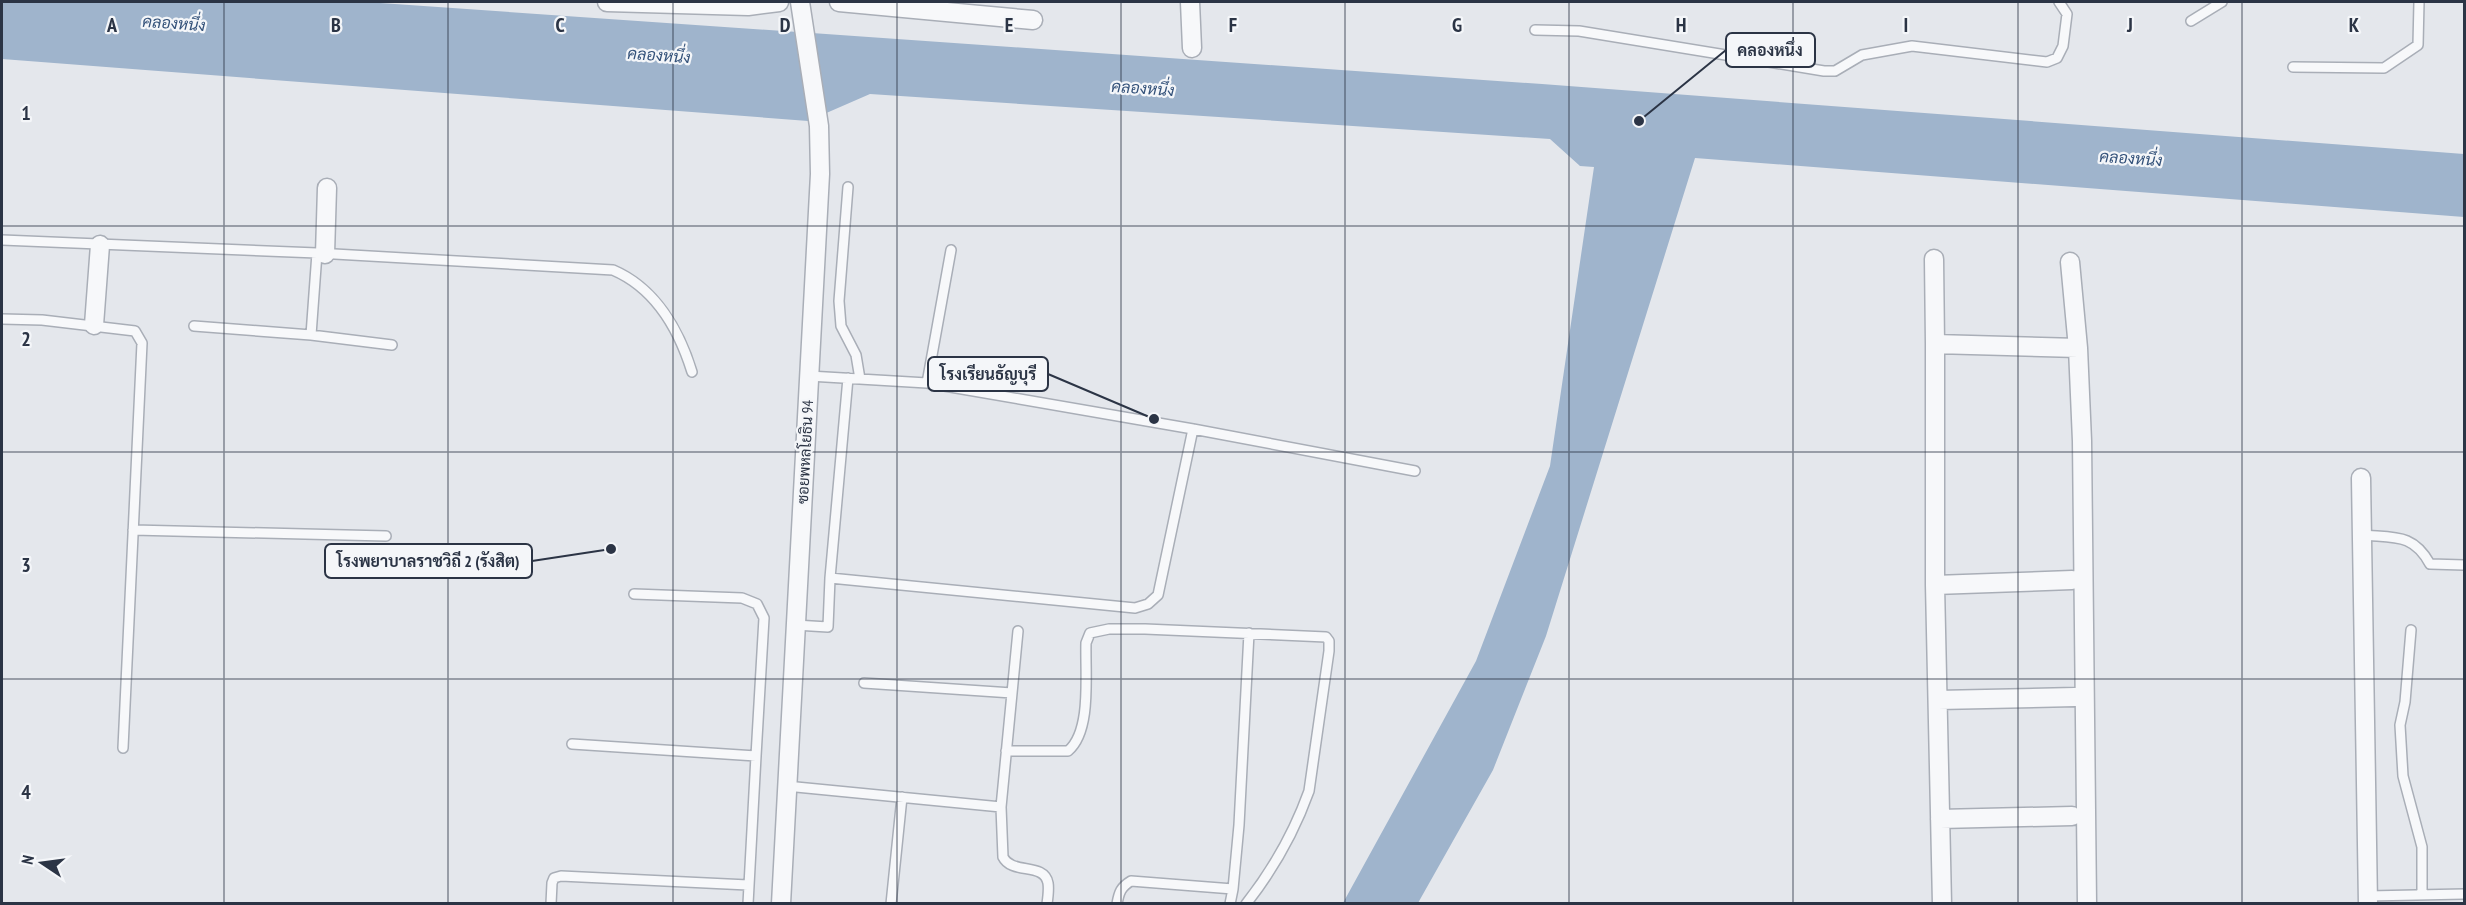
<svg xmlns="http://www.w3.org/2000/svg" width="2466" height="905" font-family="'PT Sans Narrow',Sarabun,sans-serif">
  <rect width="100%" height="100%" fill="#e4e7ec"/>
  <path fill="#9fb4cc" d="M2 2H366L1542 84 2464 154V217L1695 158 1546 636 1493 770 1418 903H1343L1476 661 1550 466 1594 167 1580 166 1550 139 870 94 808 121 2 59Z"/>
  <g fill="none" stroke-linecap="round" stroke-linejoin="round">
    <g stroke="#a9aeb7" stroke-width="12">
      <path id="lane" d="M2191 21 2222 2
        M1535 30 1579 31 1824 71H1835L1862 55 1912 46 2047 62 2057 58 2063 46 2067 14 2059 2
        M2293 67 2384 68 2418 45 2419 2
        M848 187 839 301 841 326 856 355 860 379
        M2 240 317 253 613 270C655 288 679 330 692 372
        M2 319 42 320 135 331 142 343 123 748
        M194 326 311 335 317 253
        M311 335 392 345
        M809 376 927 383 951 250
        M1193 429 1415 471
        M133 530 386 536
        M2362 535C2394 538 2413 533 2430 564L2464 565
        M830 578 1135 608 1148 604 1158 595 1193 429 927 383
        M634 594 742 598 757 604 764 618 756 756
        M795 625 828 627 830 578 848 378
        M2411 630 2405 702 2400 725 2403 776 2422 847V895
        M864 683 1012 693
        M572 744 756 756 748 904
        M1006 751H1068C1092 731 1085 674 1086 643L1090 633 1109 629H1145L1326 637 1329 641V651L1309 791C1295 830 1272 871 1246 904
        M786 786 1001 807 1003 857C1012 875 1044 862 1048 883 1049 889 1048 897 1047 904
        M1001 807 1018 631
        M1233 889 1239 825 1249 633
        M2368 896 2464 894
        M551 904 552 883 554 878 561 876 748 885
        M891 904 902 797
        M1117 904C1119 892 1121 887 1131 881L1233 889 1230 904"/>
    </g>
    <g stroke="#a9aeb7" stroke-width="21">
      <path id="street" d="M607 2 748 6 779 2
        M839 2 1033 20
        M1190 2 1192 48
        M325 254 327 188
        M1934 259 1935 344 2078 348
        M2070 262 2078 348 2082 441 2087 904
        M94 325 100 245
        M1935 344V585L1942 904
        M2361 478 2368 904
        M1935 585 2072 580
        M1938 700 2075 697
        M1940 819 2072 816
        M781 904 820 174 819 126 800 2"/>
    </g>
    <use href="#lane" stroke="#f7f8fa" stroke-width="9"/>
    <use href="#street" stroke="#f7f8fa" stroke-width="18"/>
  </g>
  <path fill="none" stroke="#2b3445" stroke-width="1.5" stroke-opacity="0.55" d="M224 2V904M448 2V904M673 2V904M897 2V904M1121 2V904M1345 2V904M1569 2V904M1793 2V904M2018 2V904M2242 2V904M2 226H2464M2 452H2464M2 679H2464"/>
  <g text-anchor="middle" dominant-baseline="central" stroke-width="4.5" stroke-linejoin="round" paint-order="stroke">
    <g font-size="15" fill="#2b3445" stroke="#f4f6f9">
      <text transform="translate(805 452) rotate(-87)">ซอยพหลโยธิน 94</text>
    </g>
    <g font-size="16" font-style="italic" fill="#34527a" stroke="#f4f6f9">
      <text transform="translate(174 23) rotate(4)">คลองหนึ่ง</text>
      <text transform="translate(659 55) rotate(4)">คลองหนึ่ง</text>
      <text transform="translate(1143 88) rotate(4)">คลองหนึ่ง</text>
      <text transform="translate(2131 158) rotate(4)">คลองหนึ่ง</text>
    </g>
  </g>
  <g font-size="20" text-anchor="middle" font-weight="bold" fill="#2b3445" stroke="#f4f6f9" stroke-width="4.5" stroke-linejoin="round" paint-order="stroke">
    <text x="112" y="32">A</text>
    <text x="336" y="32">B</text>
    <text x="560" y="32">C</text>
    <text x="785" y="32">D</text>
    <text x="1009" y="32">E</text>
    <text x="1233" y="32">F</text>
    <text x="1457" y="32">G</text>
    <text x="1681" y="32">H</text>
    <text x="1906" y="32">I</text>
    <text x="2130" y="32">J</text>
    <text x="2354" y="32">K</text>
    <text x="26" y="120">1</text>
    <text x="26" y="346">2</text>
    <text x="26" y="572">3</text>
    <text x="26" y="799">4</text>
  </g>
  <path fill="none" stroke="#2b3445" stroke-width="2" d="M1639 121L1726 50M1154 419L1048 374M611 549L532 561"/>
  <g fill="#2b3445" stroke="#f4f6f9" stroke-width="2">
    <circle cx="1639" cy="121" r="6"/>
    <circle cx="1154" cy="419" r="6"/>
    <circle cx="611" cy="549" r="6"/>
  </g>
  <g fill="#f4f6f9" stroke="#2b3445" stroke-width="2">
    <rect x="1726" y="33" width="89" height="34" rx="6"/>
    <rect x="928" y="357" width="120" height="34" rx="6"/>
    <rect x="325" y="544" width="207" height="34" rx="6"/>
  </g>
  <g font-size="16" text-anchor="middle" font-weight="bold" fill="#2b3445">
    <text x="1770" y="56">คลองหนึ่ง</text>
    <text x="988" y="380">โรงเรียนธัญบุรี</text>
    <text x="428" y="567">โรงพยาบาลราชวิถี 2 (รังสิต)</text>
  </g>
  <rect width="2466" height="905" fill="none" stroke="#2b3445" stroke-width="6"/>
  <g transform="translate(42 863) rotate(283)" stroke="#f4f6f9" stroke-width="4.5" paint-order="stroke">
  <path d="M0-4.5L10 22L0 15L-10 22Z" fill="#2b3445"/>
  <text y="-9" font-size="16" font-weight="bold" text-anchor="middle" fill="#2b3445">N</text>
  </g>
</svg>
